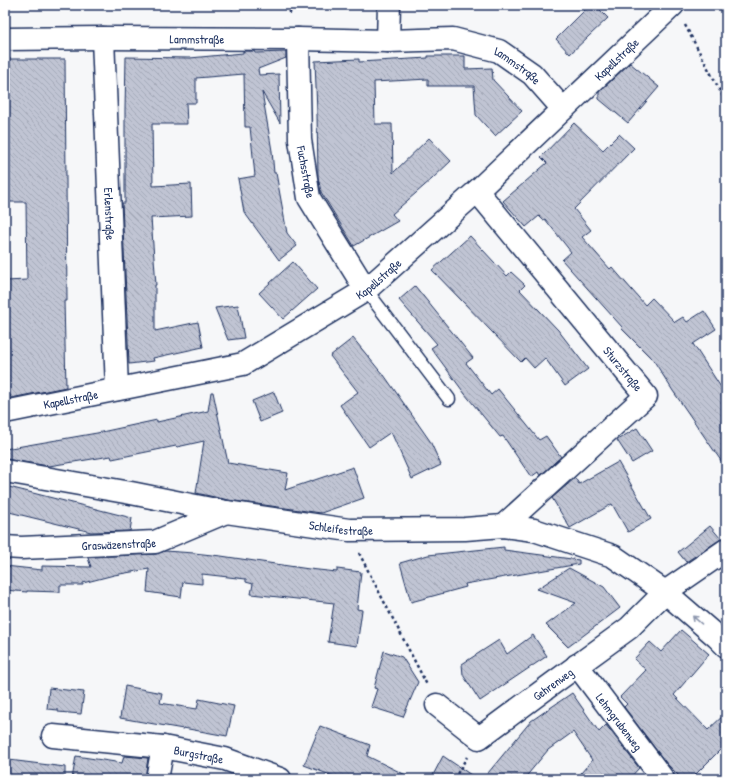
<svg xmlns="http://www.w3.org/2000/svg" width="731" height="784" font-family="'Patrick Hand',sans-serif">
  <defs>
    <pattern id="building-back-hatch" width="6" height="6" patternUnits="userSpaceOnUse"><rect width="6" height="6" fill="#c0c4d3"/><path d="M-1 5l2 2M0 0l6 6M5-1l2 2" fill="none" stroke="#a4a9b8"/></pattern>
  </defs>
  <rect width="100%" height="100%" fill="#f6f7f9"/>
  <filter id="ink" filterUnits="userSpaceOnUse"><feTurbulence type="fractalNoise" baseFrequency=".025" numOctaves="2"/><feDisplacementMap in="SourceGraphic" scale="8" xChannelSelector="R" yChannelSelector="G"/><feConvolveMatrix kernelMatrix="1 2 1 2 8 2 1 2 1" color-interpolation-filters="sRGB"/></filter>
  <g filter="url(#ink)">
    <path fill="url(#building-back-hatch)" stroke="#1b2f5e" d="M590 5H595L608 18 570 54 556 39Z
      M243 51H254L255 53 286 52V58L258 69 259 75 279 74 280 123 262 92 272 151 274 173H276L287 233 297 246 279 260 244 212 238 179 255 176 250 127H245L244 74 196 78V103H186L187 124H152L153 186 191 184 192 216 151 218 156 285H155V331L198 322 203 347 153 358 154 361 129 364 122 203H125V109L126 57 190 58 243 53Z
      M428 56H465V69L492 68 493 80 522 111 495 136 476 115 474 86H428V79L374 82 375 124H392L393 173 429 138 451 161 432 179 392 214 398 221 354 246 321 192 318 177 317 113 315 61 359 59V62L428 58Z
      M5 59H65L67 301H64L66 387 11 398 10 395 5 396V281L27 280 26 202H5Z
      M630 63 659 87 628 123 599 99V92Z
      M574 123 603 150 619 134 634 148 574 209 591 230 582 237 610 269 612 267 645 305 652 298 675 322 683 317 687 322 704 311 716 329 693 344 726 395V468L673 391 654 361 621 328 622 327 562 260 571 252 545 219 543 220 539 216 526 227 503 201 547 163 541 157Z
      M470 236 507 276 511 272 525 285 520 290 558 330 588 369 565 386 545 358 534 368 525 358 521 362 432 270Z
      M293 262 317 289 283 319 259 293Z
      M415 286 473 358 466 363 491 395 498 389 539 440 546 436 561 457 540 476 538 472 531 477 503 436 500 437 465 394 431 348 437 344 399 300Z
      M238 305 244 338 228 340 215 308Z
      M353 338 383 375H384L430 441 441 465 412 479 391 432 369 447 340 405 358 392 330 356Z
      M211 392H213L228 463 288 473 285 490 353 467 364 498 321 513 228 500 196 493 204 441 177 447 176 446 112 459 111 456 49 466 5 459V449L97 433 157 420V422L208 411Z
      M274 392 282 413 260 422 252 401Z
      M637 428 652 451 632 463 617 440Z
      M618 462 651 519 628 532 612 504 570 528 552 498 575 478 579 484Z
      M5 486 132 518 130 531 91 532 5 511Z
      M710 526 721 539 686 562 678 552Z
      M504 547V550L579 560V564L465 584 466 587 411 602 400 563 428 555Z
      M165 551 194 553 221 556 309 569 337 572V569L361 572 357 609 362 610 357 646 328 642 334 603 251 594 253 584 246 582V579L202 574V584L183 582 181 597 147 592 149 569 114 575 83 583V585H60V592L27 591V592L5 590V566L42 570V566L91 567 88 558 91 557 156 554Z
      M569 568 604 587 620 608 568 647 546 625 576 603 537 589Z
      M681 630 709 654 674 695 708 730 726 713V744L691 779H682L666 763 624 707 627 704 620 697 646 670 634 659 650 642 661 652Z
      M533 635 547 656 480 701 463 675 462 664 499 640 507 654Z
      M384 651 402 657 418 682 403 717 371 707 377 689 374 688Z
      M125 686 162 693 160 703 197 709 199 699 234 706 227 736 183 728V729L120 718Z
      M49 688 84 692 81 714 58 712V710L47 709Z
      M572 693 599 732 606 725 639 768 629 779H576L592 760 573 732 548 750 524 779H483L531 721Z
      M320 726 370 745 367 756 414 779H341L304 765Z
      M76 756 122 763 124 756 148 758 145 779H72Z
      M443 756 477 779H431Z
      M9 760 65 767V779H7Z"/>
    <g fill="none" stroke-linecap="round" stroke-linejoin="round">
      <g stroke="#1b2f5e" stroke-width="15">
        <path id="lane" d="M366 290 449 399"/>
      </g>
      <g stroke="#1b2f5e" stroke-width="25">
        <g id="street">
          <path id="s1" d="M103 38 117 389"/>
          <path id="s2" d="M5 39 103 38 298 39 388 41 453 39 499 51 532 74 563 109"/>
          <path d="M298 39 300 140 309 198 366 290"/>
          <path d="M388 41 389 5"/>
          <path id="s3" d="M477 191 646 396 503 526"/>
          <path id="s4" d="M5 412 243 364 366 290 477 191 673 5"/>
          <path id="s5" d="M5 471 131 493 226 512 349 530 465 529 503 526 534 530 613 556 665 592 717 637 726 646"/>
          <path id="s6" d="M5 547 21 548 155 542 226 512"/>
          <path id="s7" d="M577 665 663 779"/>
          <path id="s8" d="M437 705 479 738 552 684 629 628 665 592 726 550"/>
          <path id="s9" d="M53 736 163 747 225 759 280 779"/>
          <path d="M157 779 163 747"/>
        </g>
      </g>
      <path stroke="#1b2f5e" stroke-width="2.5" stroke-dasharray="3 3" stroke-linecap="butt" d="M288 5 291 16
        M685 25 726 102
        M359 553 427 685
        M454 779 467 757"/>
      <use href="#lane" stroke="#fff" stroke-width="12"/>
      <use href="#street" stroke="#fff" stroke-width="22"/>
    </g>
    <defs><path id="oneway-shaft" d="M-6 0H5M1.5-3L5.5 0L1.5 3" fill="none" stroke-width="1.6" stroke-linecap="round" stroke-linejoin="round"/></defs>
    <use stroke="#8d97ae" href="#oneway-shaft" transform="translate(697 620) rotate(-139)"/>
  </g>
  <g text-anchor="middle" dominant-baseline="central" stroke-width="4" stroke-linejoin="round" paint-order="stroke">
    <g font-size="12" fill="#1b2f5e" stroke="#fff">
      <text stroke="none"><textPath href="#s2" startOffset="192">Lammstraße</textPath></text>
      <text stroke="none"><textPath href="#s4" startOffset="727">Kapellstraße</textPath></text>
      <text stroke="none"><textPath href="#s2" startOffset="519">Lammstraße</textPath></text>
      <text transform="translate(306 172) rotate(79)">Fuchsstraße</text>
      <text stroke="none"><textPath href="#s1" startOffset="176">Erlenstraße</textPath></text>
      <text stroke="none"><textPath href="#s4" startOffset="403">Kapellstraße</textPath></text>
      <text stroke="none"><textPath href="#s3" startOffset="230">Sturzstraße</textPath></text>
      <text stroke="none"><textPath href="#s4" startOffset="67">Kapellstraße</textPath></text>
      <text stroke="none"><textPath href="#s5" startOffset="341">Schleifestraße</textPath></text>
      <text stroke="none"><textPath href="#s6" startOffset="114">Graswäzenstraße</textPath></text>
      <text stroke="none"><textPath href="#s8" startOffset="145">Gehrenweg</textPath></text>
      <text stroke="none"><textPath href="#s7" startOffset="71">Lehmgrubenweg</textPath></text>
      <text stroke="none"><textPath href="#s9" startOffset="147">Burgstraße</textPath></text>
    </g>
  </g>
  <rect width="731" height="784" fill="none" stroke="#fff" stroke-width="20"/>
  <rect x="10" y="10" width="711" height="764" fill="none" stroke="#1b2f5e" stroke-width="1.5" filter="url(#ink)"/>
</svg>
